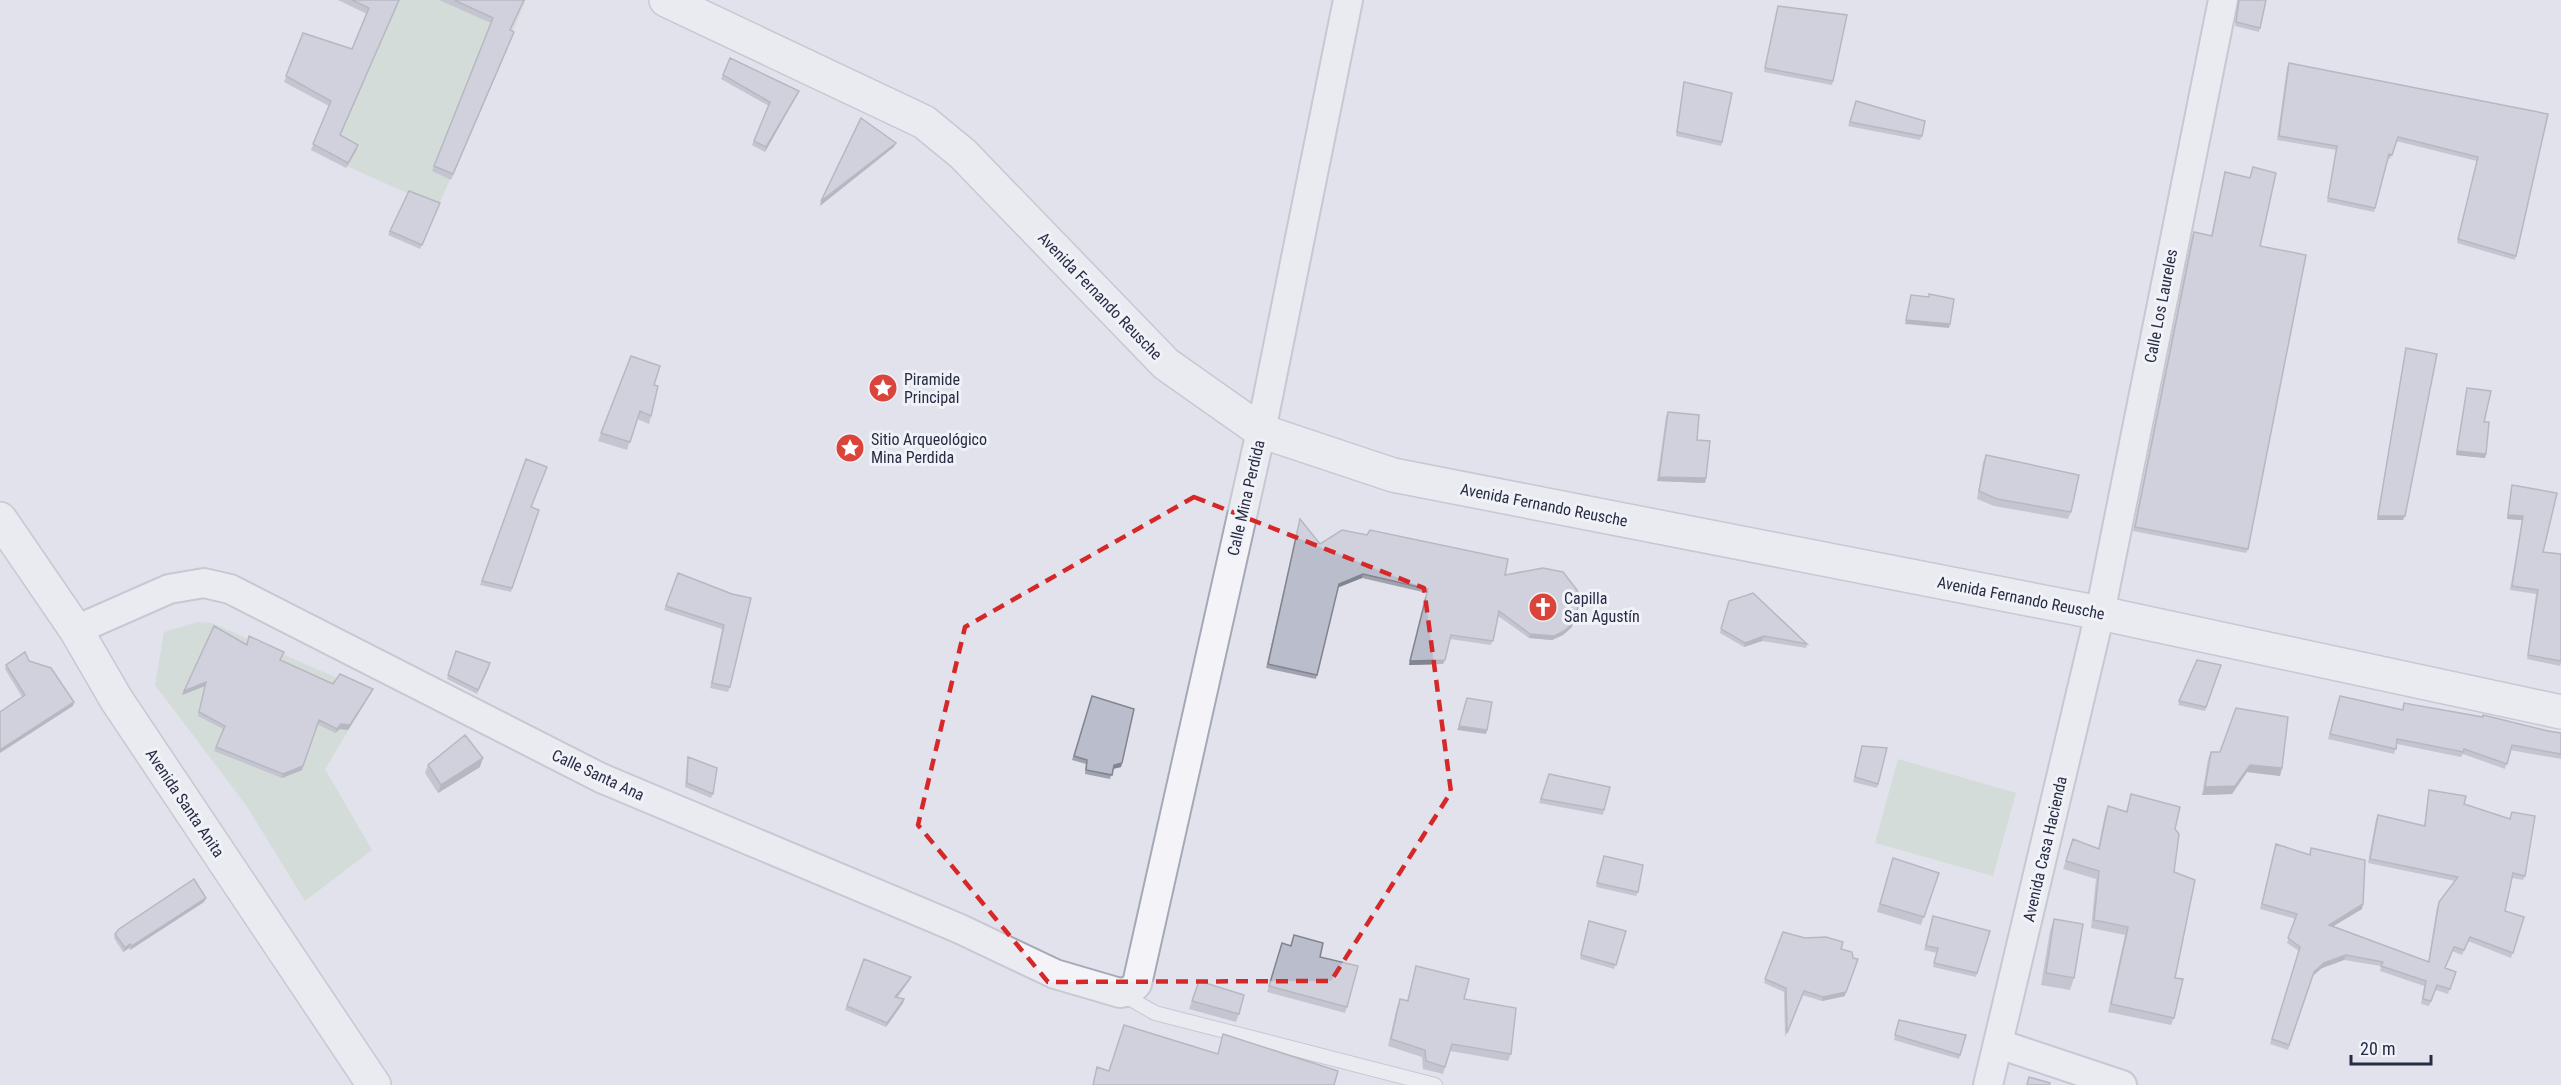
<svg xmlns="http://www.w3.org/2000/svg" width="2561" height="1085" font-family="'Roboto Condensed',sans-serif">
  <rect width="100%" height="100%" fill="#e1e2eb"/>
  <path fill="#c2d5c1" d="M375 0H526L438 207 311 150Z
    M198 622 212 623 371 693 325 769 372 850 305 901 246 805 155 685 164 632Z
    M1898 759 2016 793 1993 876 1875 843Z"/>
  <g fill="none" stroke-linecap="round" stroke-linejoin="round">
    <g stroke="#a5a8b6" stroke-width="16">
      <path id="service" d="M1122 994 1155 1013 1435 1085"/>
    </g>
    <g stroke="#a5a8b6" stroke-width="32">
      <path id="minor" d="M76 630 169 589 204 583 230 589 601 778 958 928 1055 974 1120 993 1130 991 1137 984 1261 431 1348 0
        M1999 1044 2122 1085
        M1988 1085 2100 613 2223 0"/>
    </g>
    <g stroke="#a5a8b6" stroke-width="36">
      <path id="tertiary" d="M666 0 924 122 963 154 1166 364 1261 431 1393 475 2100 613 2561 712
        M0 519 76 630 116 699 374 1085"/>
    </g>
    <use href="#service" stroke="#f4f4f8" stroke-width="14"/>
    <use href="#minor" stroke="#f4f4f8" stroke-width="28"/>
    <use href="#tertiary" stroke="#f4f4f8" stroke-width="33"/>
  </g>
  <path fill="#a0a3af" d="M338 0H399L340 136 356 151 346 168 311 150 329 106 284 82 303 33 352 49 367 14Z
    M439 0H524L510 30 512 38 451 180 432 171 491 23Z
    M2238 0H2266L2259 32 2235 26Z
    M1778 6 1833 81 1832 85 1764 72Z
    M730 58 797 95 765 152 752 145 769 106 721 79Z
    M2289 63 2548 114 2515 260 2457 243 2477 161 2396 141 2390 159 2388 158 2374 212 2327 202 2336 150 2277 140 2287 67Z
    M1684 82 1722 142 1721 146 1676 136 1683 86Z
    M1856 101 1922 136 1920 140 1848 126Z
    M2225 172 2260 246 2248 549 2246 553 2133 531 2192 236 2194 232 2211 236Z
    M440 203 420 249 388 235 390 231Z
    M2406 348 2403 520H2377L2405 352Z
    M631 356 654 385 651 416 649 424 637 419 627 450 598 441Z
    M2467 388 2484 422 2486 454 2485 458 2456 455 2466 392Z
    M1668 412 1697 440 1706 478 1705 483 1657 481 1666 416Z
    M1986 455 2071 512 2068 519 1994 506 1977 499 1983 462Z
    M526 459 531 507 539 510 511 592 480 585Z
    M2512 485 2543 552 2561 554V663L2560 666 2527 659 2536 594 2510 590 2522 520 2507 519 2511 489Z
    M1300 519 1320 544 1505 575 1572 627 1563 635 1552 640 1529 638 1498 616 1491 645 1450 639 1443 664 1409 665 1427 593 1362 578 1338 587 1316 679 1266 668Z
    M678 573 732 594 730 687 728 692 710 688 722 629 664 610Z
    M1729 601 1807 644 1806 648 1762 641 1744 647 1720 633Z
    M249 636 281 660 333 684 373 689 371 693 348 730 340 729 335 733 317 724 302 770 282 778 214 751 223 729 198 716 205 686 182 695 184 691 246 644Z
    M456 651 489 668 477 694 447 679Z
    M2197 660 2221 665 2205 711 2178 705Z
    M29 661 73 706 22 697 5 669 6 665Z
    M1092 696 1122 763 1121 767 1113 769 1110 779 1085 774 1086 764 1072 760Z
    M2338 701 2402 710 2404 703 2561 733V759L2510 750 2505 769 2463 754 2461 757 2397 744 2394 754 2328 739Z
    M1862 746 1878 784 1877 788 1853 782Z
    M2211 752 2282 768 2280 776 2247 772 2232 794 2202 795 2208 759Z
    M688 757 713 794 711 798 685 787 687 761Z
    M428 765 480 767 438 793 425 773Z
    M1549 774 1604 810 1603 815 1539 803Z
    M2429 790 2464 804 2525 876 2523 880 2512 878 2505 911 2524 917 2511 958 2468 941 2462 955 2452 951 2445 968 2456 972 2448 994 2436 990 2429 1006 2421 1004 2424 986 2380 971 2381 966 2344 960 2322 968 2313 976 2288 1050 2270 1044 2299 951 2287 943 2296 919 2260 909 2276 844 2309 855 2311 848 2362 909 2333 926 2428 962 2437 907 2439 902 2455 881 2368 863 2376 819 2378 815 2424 826 2428 795Z
    M2131 794 2175 829 2174 1018 2171 1025 2108 1012 2125 935 2091 928 2096 879 2063 869 2073 839 2098 849 2105 814 2108 806 2126 812Z
    M1604 856 1638 892 1636 896 1596 887Z
    M1893 858 1939 873 1921 925 1877 912Z
    M204 902 130 950 129 948 123 952 114 938 115 934Z
    M1933 916 1990 931 1976 977 1933 967 1937 953 1924 950Z
    M2054 919 2074 978 2070 990 2041 985 2050 931Z
    M1589 921 1626 931 1614 969 1580 959Z
    M1783 932 1841 949 1845 996 1822 1001 1802 995 1785 1037 1784 992 1764 983Z
    M1294 935 1320 957 1347 1007 1345 1013 1267 992 1282 943 1290 946Z
    M864 959 911 977 909 981 897 998 904 999 903 1003 886 1027 845 1010Z
    M1416 966 1464 999 1511 1054 1508 1061 1450 1051 1443 1074 1423 1069 1422 1057 1388 1046 1397 1007 1400 999 1407 1001Z
    M1199 981 1239 1014 1236 1022 1189 1009Z
    M1898 1024 1966 1035 1959 1059 1894 1040Z"/>
  <path fill="#82848e" d="M799 91 797 95 765 152 766 147Z
    M896 143 894 147 820 206 821 201Z
    M358 145 356 151 346 168 348 163Z
    M1906 320 1950 324 1949 328 1905 324Z
    M2457 451 2486 454 2485 458 2456 455Z
    M1659 477 1706 478 1705 483 1657 481Z
    M2508 515 2523 516 2522 520 2507 519Z
    M2378 516H2405L2403 520H2377Z
    M1363 574 1362 578 1337 588 1339 584Z
    M1573 623 1572 627 1563 635 1552 640 1529 638 1530 634Z
    M1764 636 1762 641 1744 647 1745 643Z
    M1445 660 1443 664 1409 665 1410 661Z
    M206 682 205 686 182 695 184 691Z
    M373 689 371 693 348 730 340 729 335 733 337 729Z
    M74 702 73 706 0 753V750Z
    M1459 726 1487 730 1486 734 1457 730Z
    M483 758 480 767 438 793 441 785Z
    M1122 763 1121 767 1112 769 1114 765Z
    M2250 765 2282 768 2280 776 2247 772 2232 794 2202 795 2205 787Z
    M303 766 302 770 282 778 283 774Z
    M206 898 204 902 130 950 132 946Z
    M2363 904 2362 909 2327 930 2329 925Z
    M130 944 129 948 123 952 125 948Z
    M2346 955 2344 960 2322 968 2312 976 2314 972 2324 963Z
    M911 977 909 981 894 1001 895 997Z
    M1846 992 1845 996 1822 1001 1823 997Z
    M904 999 903 1003 886 1027 887 1023Z"/>
  <path fill="#babdcb" stroke="#82848e" stroke-width="1.5" d="M352 0H399L340 135 358 145 348 163 313 144 331 101 286 76 303 33 352 49 369 8Z
    M454 0H524L510 30 514 32 453 174 434 166 493 18Z
    M2239 0H2266L2260 28 2236 22Z
    M1778 6 1847 15 1833 81 1765 68Z
    M730 58 799 91 766 147 754 141 770 102 723 75Z
    M2289 63 2548 114 2516 256 2458 239 2478 157 2398 137 2392 155 2389 154 2375 208 2328 198 2337 146 2279 136Z
    M1684 82 1732 93 1722 142 1677 132Z
    M1856 101 1925 121 1922 136 1850 122Z
    M861 118 896 143 821 201Z
    M2253 167 2276 173 2260 246 2306 255 2248 549 2135 527 2194 232 2212 236 2225 172 2250 178Z
    M409 191 440 203 422 245 390 231Z
    M1929 294 1954 299 1950 324 1906 320 1911 295 1929 297Z
    M2406 348 2437 354 2405 516H2378Z
    M631 356 660 366 654 385 658 386 651 416 640 411 630 442 601 433Z
    M2467 388 2491 391 2484 422H2489L2486 454 2457 451Z
    M1668 412 1699 415 1697 440 1710 441 1706 478 1659 477Z
    M1986 455 2079 475 2071 512 1997 499 1979 491Z
    M526 459 547 467 531 507 539 510 512 588 482 581Z
    M2512 485 2557 493 2543 552 2561 554V661L2528 655 2538 590 2512 586 2523 516 2508 515Z
    M1300 519 1320 544 1342 530 1367 535 1370 530 1508 559 1505 575 1543 568 1563 572 1577 590 1580 601 1573 623 1564 631 1554 636 1530 634 1499 611 1493 641 1451 635 1445 660 1410 661 1428 589 1363 574 1339 584 1317 675 1268 664Z
    M678 573 732 594 751 598 730 687 712 683 724 625 666 606Z
    M1753 593 1807 644 1764 636 1745 643 1721 629 1729 601Z
    M214 626 247 645 249 636 284 652 280 660 333 684 340 674 373 689 350 725 341 724 337 729 319 720 303 766 283 774 216 747 225 726 199 712 206 682 184 691Z
    M456 651 490 663 478 690 448 675Z
    M25 652 29 661 51 668 74 702 0 750V712L25 695 6 665Z
    M2197 660 2221 665 2206 707 2179 701Z
    M1092 696 1134 709 1122 763 1114 765 1112 775 1086 770 1087 760 1074 756Z
    M2340 696 2403 710 2404 703 2483 717V715L2548 731 2561 733V754L2512 745 2507 764 2464 749 2463 752 2397 739 2396 749 2330 734Z
    M1467 698 1492 702 1487 730 1459 726Z
    M2236 708 2288 717 2282 768 2250 765 2235 786 2205 787 2211 752H2220Z
    M465 735 483 758 441 785 428 765Z
    M1862 746 1887 748 1878 784 1855 777Z
    M688 757 717 768 713 794 687 783Z
    M1549 774 1610 787 1604 810 1541 799Z
    M2429 790 2466 796 2464 804 2510 819 2512 812 2535 816 2525 876 2513 873 2505 911 2524 917 2513 953 2470 937 2464 950 2454 947 2445 968 2456 972 2450 989 2437 985 2431 1001 2423 999 2426 981 2381 966 2383 962 2346 955 2324 963 2314 972 2289 1045 2272 1039 2300 947 2288 938 2297 914 2262 904 2276 844 2310 855 2311 848 2365 860 2363 904 2329 925 2429 962 2439 902 2458 877 2370 859 2378 815 2425 826Z
    M2131 794 2180 807 2175 829 2179 834 2174 872 2195 880 2175 978 2183 979 2174 1018 2111 1004 2128 927 2094 920 2099 871 2066 861 2073 839 2099 849 2108 806 2127 812Z
    M1604 856 1643 865 1638 892 1597 883Z
    M1893 858 1939 873 1924 917 1880 904Z
    M194 879 206 898 132 946 130 944 125 948 115 934 119 929Z
    M1933 916 1990 931 1977 973 1934 963 1938 948 1926 946Z
    M2054 919 2083 924 2074 978 2046 973Z
    M1589 921 1626 931 1616 965 1581 955Z
    M1783 932 1805 938 1826 937 1843 942 1841 949 1852 952 1853 958 1858 959 1846 992 1823 997 1804 991 1787 1033 1786 988 1765 979Z
    M1294 935 1323 943 1320 957 1358 966 1347 1007 1269 986 1282 943 1291 946Z
    M864 959 911 977 895 997 904 999 887 1023 847 1006Z
    M1416 966 1469 979 1464 999 1516 1008 1511 1054 1452 1044 1445 1067 1426 1061 1425 1050 1391 1039 1400 999 1408 1001Z
    M1199 981 1244 995 1239 1014 1192 1001Z
    M1899 1020 1966 1035 1960 1055 1895 1035Z
    M1124 1025 1218 1054 1223 1034 1338 1071 1334 1085H1093L1097 1067 1109 1071Z
    M2029 1077 2050 1083 2049 1085H2027Z"/>
  <path d="M0 0H2561V1085H0ZM1194 497 1424 588 1451 792 1331 981 1048 982 918 825 965 627Z" fill="#e1e2eb" fill-opacity=".55" fill-rule="evenodd"/>
  <path fill="none" stroke="#d62828" stroke-width="4.5" stroke-dasharray="12 8" stroke-linejoin="round" d="M1194 497 1424 588 1451 792 1331 981 1048 982 918 825 965 627Z"/>
  <defs>
    <g id="sight-disc" transform="scale(1.5)"><circle r="9.5" fill="#da443b" stroke="#f0f2f8"/><path d="M0-6L1.8-2.2L6-1.7L2.9 1.2L3.7 5.4L0 3.3L-3.7 5.4L-2.9 1.2L-6-1.7L-1.8-2.2Z" fill="#fff"/></g>
    <g id="church-disc" transform="scale(1.5)"><circle r="9.5" fill="#da443b" stroke="#f0f2f8"/><path d="M-1.2-6h2.4v3.5h3.3v2.4h-3.3V6h-2.4V-.1h-3.3v-2.4h3.3Z" fill="#fff"/></g>
  </defs>
  <g fill-rule="evenodd">
    <use href="#sight-disc" x="883" y="388"/>
    <use href="#sight-disc" x="850" y="448"/>
    <use href="#church-disc" x="1543" y="607"/>
  </g>
  <g text-anchor="middle" dominant-baseline="central" stroke-width="6" stroke-linejoin="round" paint-order="stroke">
    <g font-size="16" fill="#272c44" stroke="#f0f2f8">
      <text transform="translate(1100 296) rotate(46)">Avenida Fernando Reusche</text>
      <text transform="translate(2161 306) rotate(-79)">Calle Los Laureles</text>
      <text transform="translate(1246 498) rotate(-77)">Calle Mina Perdida</text>
      <text transform="translate(1544 505) rotate(11)">Avenida Fernando Reusche</text>
      <text transform="translate(2021 598) rotate(11)">Avenida Fernando Reusche</text>
      <text transform="translate(598 775) rotate(25)">Calle Santa Ana</text>
      <text transform="translate(185 803) rotate(56)">Avenida Santa Anita</text>
      <text transform="translate(2045 849) rotate(-77)">Avenida Casa Hacienda</text>
    </g>
    <g font-size="16" fill="#272c44" stroke="#f0f2f8" text-anchor="start">
      <text x="904" y="379">Piramide<tspan x="904" dy="18">Principal</tspan></text>
      <text x="871" y="439">Sitio Arqueológico<tspan x="871" dy="18">Mina Perdida</tspan></text>
      <text x="1564" y="598">Capilla<tspan x="1564" dy="18">San Agustín</tspan></text>
    </g>
  </g>
  <path d="M2351 1055v9h80v-9" fill="none" stroke="#272c44" stroke-width="3"/>
  <text x="2360" y="1055" font-size="18" fill="#272c44" stroke="#f0f2f8" stroke-width="4.5" paint-order="stroke">20 m</text>
</svg>
